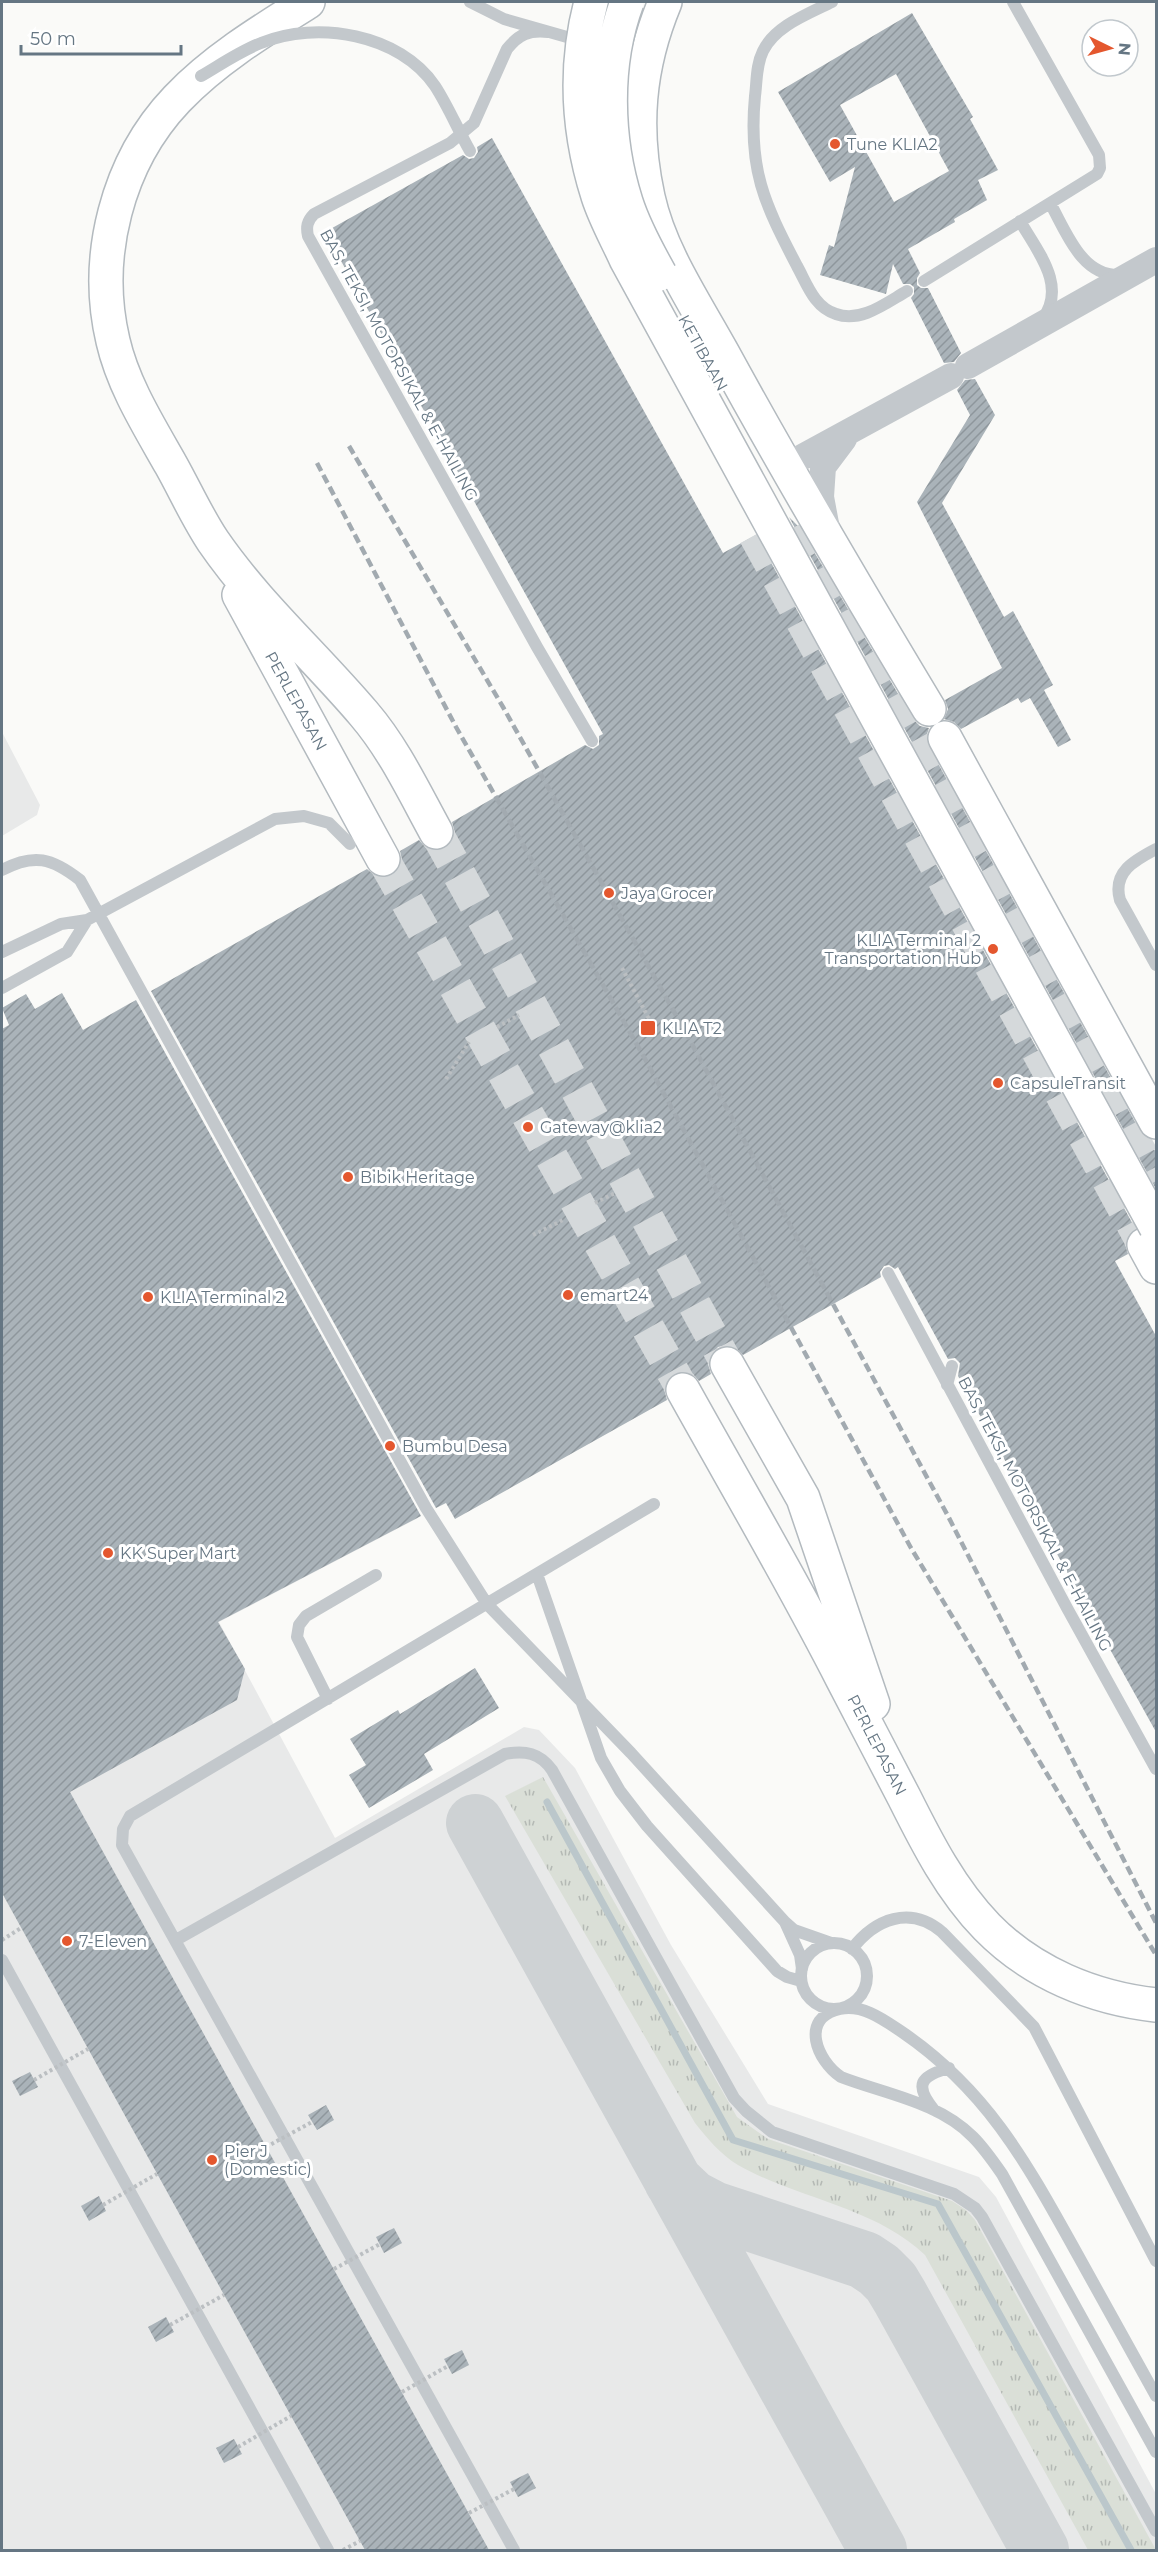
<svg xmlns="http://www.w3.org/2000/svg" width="1158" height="2552" font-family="Montserrat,sans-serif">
  <defs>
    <pattern id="grass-tufts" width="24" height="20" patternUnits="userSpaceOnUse" patternTransform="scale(1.5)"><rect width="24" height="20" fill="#dadfd7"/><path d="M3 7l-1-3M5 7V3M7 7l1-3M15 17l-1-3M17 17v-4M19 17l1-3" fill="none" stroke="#b4b9b4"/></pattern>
    <pattern id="building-hatch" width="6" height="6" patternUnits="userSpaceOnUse" patternTransform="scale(1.5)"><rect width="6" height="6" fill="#aab3b9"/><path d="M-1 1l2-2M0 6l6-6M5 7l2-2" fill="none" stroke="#8e969c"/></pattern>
  </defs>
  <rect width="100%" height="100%" fill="#fafaf8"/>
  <path fill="#e8e9e9" d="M2 732 40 805 37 815 2 836Z
    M130 1003 418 1518 219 1622 335 1838 524 1727 539 1730 575 1768 671 1945 768 2104 979 2177 996 2197 1156 2494V2550H2V1077Z"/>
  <path fill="url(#grass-tufts)" d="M543 1777 737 2117 768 2139 952 2201 966 2210 975 2220 1156 2550H1088L925 2255C875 2207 798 2199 738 2165 721 2155 707 2138 695 2123L505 1796Z"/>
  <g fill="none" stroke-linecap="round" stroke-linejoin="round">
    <path stroke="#bbc7cb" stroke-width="7" d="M547 1802 733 2140 938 2204 1131 2550"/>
    <path stroke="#ced2d4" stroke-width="58" d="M475 1823 878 2550
      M673 2181 692 2199 713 2210 864 2260 879 2270 891 2282 900 2297 1040 2550"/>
  </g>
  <path fill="url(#building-hatch)" fill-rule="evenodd" d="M912 13 973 117 970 119 998 170 978 180 987 200 954 219 955 222 908 249 920 273 917 278V285L921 288H928L961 353 954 362 944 363 911 298 914 294V287L910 284H903L893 264 886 294 820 275 829 245 834 247 855 167 830 182 778 92ZM896 74 949 171 894 202 840 105Z
    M492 138 723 553 756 535 1135 1228 1128 1235 1125 1244 1128 1254 1115 1261 1156 1336V1732L958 1376 960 1363 955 1358 948 1359 898 1267 895 1269 889 1265 884 1266 880 1272 881 1277 743 1355 736 1348 727 1345 718 1347 711 1355 708 1364 711 1374 699 1381 693 1374 684 1371 673 1374 667 1380 664 1389 667 1400 455 1519 446 1503 436 1508 151 991 367 869 374 875 382 878 392 875 399 868 402 860 400 851 419 840 426 848 435 851 445 848 452 842 455 833 452 822 585 745 593 749 599 745V736L603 734 325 232 463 155 469 159 474 158 478 152 477 147Z
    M975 379 995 415 942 503 1004 617 1013 611 1053 685 1044 690 1071 740 1058 747 1030 698 1021 703 1018 698 961 729 954 722 944 719 948 709 945 700 1002 668 917 502 970 415 957 390 965 380Z
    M789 517 800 528 913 719 920 726 929 728 926 737 929 747 1140 1131 1149 1139 1156 1153V1189Z
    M62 993 83 1030 136 1000 421 1516 218 1622 245 1669 237 1700 70 1792 489 2550H365L2 1893V1029L9 1025 2 1008 26 994 35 1009Z
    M475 1668 499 1708 424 1754 433 1770 369 1808 349 1775 366 1765 350 1739 398 1710 400 1714Z
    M30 2072 38 2087 20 2096 12 2081Z
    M326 2105 334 2120 317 2130 308 2115Z
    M99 2196 106 2211 89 2221 81 2206Z
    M394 2228 402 2243 384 2253 376 2237Z
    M166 2317 174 2332 156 2342 148 2327Z
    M462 2350 469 2365 452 2374 444 2359Z
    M234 2439 242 2454 224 2463 216 2448Z
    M528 2473 536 2488 518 2497 510 2482Z"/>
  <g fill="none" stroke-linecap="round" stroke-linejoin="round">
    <path stroke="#d5d9db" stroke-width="33" stroke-dasharray="33 16" stroke-linecap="butt" d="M798 525 1156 1181
      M755 535 1144 1245
      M436 832 727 1364
      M383 859 683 1390"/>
    <g stroke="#b3babf" stroke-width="36">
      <path id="secondary" d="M308 2C263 30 214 60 177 99 117 162 93 257 113 341 123 385 149 426 171 465 185 490 197 517 213 541 257 605 315 656 364 714 394 749 414 792 436 832
        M665 2C638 67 633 128 648 197 660 252 695 303 722 352 788 473 858 591 929 709
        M239 595 383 859
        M945 738 1156 1122
        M1144 1245 1156 1267
        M727 1364 803 1498 873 1704
        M683 1390C737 1487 793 1582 843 1680 863 1719 884 1758 904 1797 927 1843 951 1890 987 1927 1032 1973 1093 1998 1156 2005"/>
    </g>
    <path stroke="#bbbfc2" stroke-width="4" stroke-dasharray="3 3" stroke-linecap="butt" d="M622 968 656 1032
      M497 1027 519 1015
      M446 1079 469 1042
      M595 1203 615 1193
      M533 1235 563 1220
      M2 1940 21 1928
      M343 2550 360 2541"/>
    <path stroke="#c3c8cc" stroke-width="12" d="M470 2 504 19 581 41
      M832 2C808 14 775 26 763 51 756 65 757 81 755 96 748 169 764 203 797 266 807 284 814 307 836 314 861 323 886 303 907 291
      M548 32C529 30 519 34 507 49L474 123 450 143 314 214C307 221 306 227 308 236L537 647 592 741
      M1050 203C1066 231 1081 276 1119 275
      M1020 221C1037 251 1068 286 1042 320
      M924 281 1097 174 1100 168 1099 155 1013 2
      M1156 849C1135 860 1112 872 1120 900L1156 965
      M2 870C34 853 52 858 80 880L426 1508 487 1604 631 1753 785 1922
      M2 952 61 924 87 920 275 819 304 816 329 823 350 844
      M2 988 67 952 87 920
      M888 1273 1067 1608 1156 1769
      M947 1385 952 1366
      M537 1574 601 1758 620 1791 647 1826 777 1971 787 1977 801 1981
      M328 1699 297 1637 299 1625 306 1616 376 1575
      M176 1940 505 1754C525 1750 540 1753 552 1770L734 2098 746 2111 772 2132 954 2194 975 2208 982 2217 1156 2531
      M801 1976a33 33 0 1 1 66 0a33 33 0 1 1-66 0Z
      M852 1949C875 1919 910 1905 942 1932L1034 2027 1156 2261
      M2 1960 328 2550
      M802 1969 800 1955 785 1922 794 1930 831 1943
      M934 2110C914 2085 920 2076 949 2068
      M1156 2396C1129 2347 1102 2298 1075 2250 1026 2162 987 2090 902 2032 884 2020 863 2004 840 2009 799 2018 817 2061 841 2077 885 2094 939 2102 973 2137 984 2148 993 2161 1002 2174L1156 2452
      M514 2550 122 1845 123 1829 130 1816 654 1504"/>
    <path stroke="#c3c8cc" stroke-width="26" d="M968 366 1156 260
      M784 467 951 376
      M827 529 821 497 823 467 844 439"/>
    <use href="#secondary" stroke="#fff" stroke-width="33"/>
    <path stroke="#a2aab0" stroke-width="4.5" stroke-dasharray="9 4.5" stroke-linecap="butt" d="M349 446 503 707 687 1035 948 1516 1156 1923
      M317 463 456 727 644 1057 911 1548 1156 1955"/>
    <g stroke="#b3babf" stroke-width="36" stroke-linecap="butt">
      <path id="secondary-bridge" d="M591 2C574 66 578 133 598 196 605 218 617 239 626 259L1156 1227
        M627 2C604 64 606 139 626 202 634 227 647 251 660 274"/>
    </g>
    <path stroke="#bbbfc2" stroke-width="4" stroke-dasharray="3 3" stroke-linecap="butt" d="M34 2080 88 2049
      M266 2147 312 2122
      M103 2205 157 2174
      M334 2269 380 2244
      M170 2325 224 2295
      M402 2392 448 2366
      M238 2447 291 2416
      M469 2513 514 2489"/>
    <path stroke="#c3c8cc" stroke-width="12" d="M201 76C220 65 240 51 261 43 317 20 400 34 435 86 448 106 458 130 470 151"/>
    <use href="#secondary-bridge" stroke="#fff" stroke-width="33"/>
  </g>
  <g fill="#e4572e" stroke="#fff" stroke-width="2">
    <circle cx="835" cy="144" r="6"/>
    <circle cx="609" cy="893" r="6"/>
    <circle cx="993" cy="949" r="6"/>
    <rect x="640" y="1020" width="16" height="16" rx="3"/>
    <circle cx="998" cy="1083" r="6"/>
    <circle cx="528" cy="1127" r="6"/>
    <circle cx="348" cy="1177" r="6"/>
    <circle cx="568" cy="1295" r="6"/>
    <circle cx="148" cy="1297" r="6"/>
    <circle cx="390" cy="1446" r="6"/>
    <circle cx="108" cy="1553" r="6"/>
    <circle cx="67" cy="1941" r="6"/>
    <circle cx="212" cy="2160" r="6"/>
  </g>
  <g text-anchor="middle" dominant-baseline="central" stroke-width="6" stroke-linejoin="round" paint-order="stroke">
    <g font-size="16" fill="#657683" stroke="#fff" text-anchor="start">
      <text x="847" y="144">Tune KLIA2</text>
      <text x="621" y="893">Jaya Grocer</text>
      <text x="981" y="940" text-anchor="end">KLIA Terminal 2<tspan x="981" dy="18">Transportation Hub</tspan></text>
      <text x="662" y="1028">KLIA T2</text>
      <text x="1010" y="1083">CapsuleTransit</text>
      <text x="540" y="1127">Gateway@klia2</text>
      <text x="360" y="1177">Bibik Heritage</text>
      <text x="580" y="1295">emart24</text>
      <text x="160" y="1297">KLIA Terminal 2</text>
      <text x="402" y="1446">Bumbu Desa</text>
      <text x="120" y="1553">KK Super Mart</text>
      <text x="79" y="1941">7-Eleven</text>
      <text x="224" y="2151">Pier J<tspan x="224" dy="18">(Domestic)</tspan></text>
    </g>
    <g font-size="16" fill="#657683" stroke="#fff">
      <text transform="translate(703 353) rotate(61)">KETIBAAN</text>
      <text transform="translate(399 365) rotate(61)">BAS, TEKSI, MOTORSIKAL &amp; E-HAILING</text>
      <text transform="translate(296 701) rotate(61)">PERLEPASAN</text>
      <text transform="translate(1035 1514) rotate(62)">BAS, TEKSI, MOTORSIKAL &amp; E-HAILING</text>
      <text transform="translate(877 1745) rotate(63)">PERLEPASAN</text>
    </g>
  </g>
  <rect width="1158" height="2552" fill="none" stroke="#657683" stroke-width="6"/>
  <g transform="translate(1110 48) rotate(95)"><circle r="28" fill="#ffffff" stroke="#c1c8cd" stroke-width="1.5"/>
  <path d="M0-4.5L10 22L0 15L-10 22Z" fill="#e4572e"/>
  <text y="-9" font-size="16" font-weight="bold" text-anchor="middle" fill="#657683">N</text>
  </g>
  <path d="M21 45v9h160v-9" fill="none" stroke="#657683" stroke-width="3"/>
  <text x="30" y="45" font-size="18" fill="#657683" stroke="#ffffff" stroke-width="4.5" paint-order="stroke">50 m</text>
</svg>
